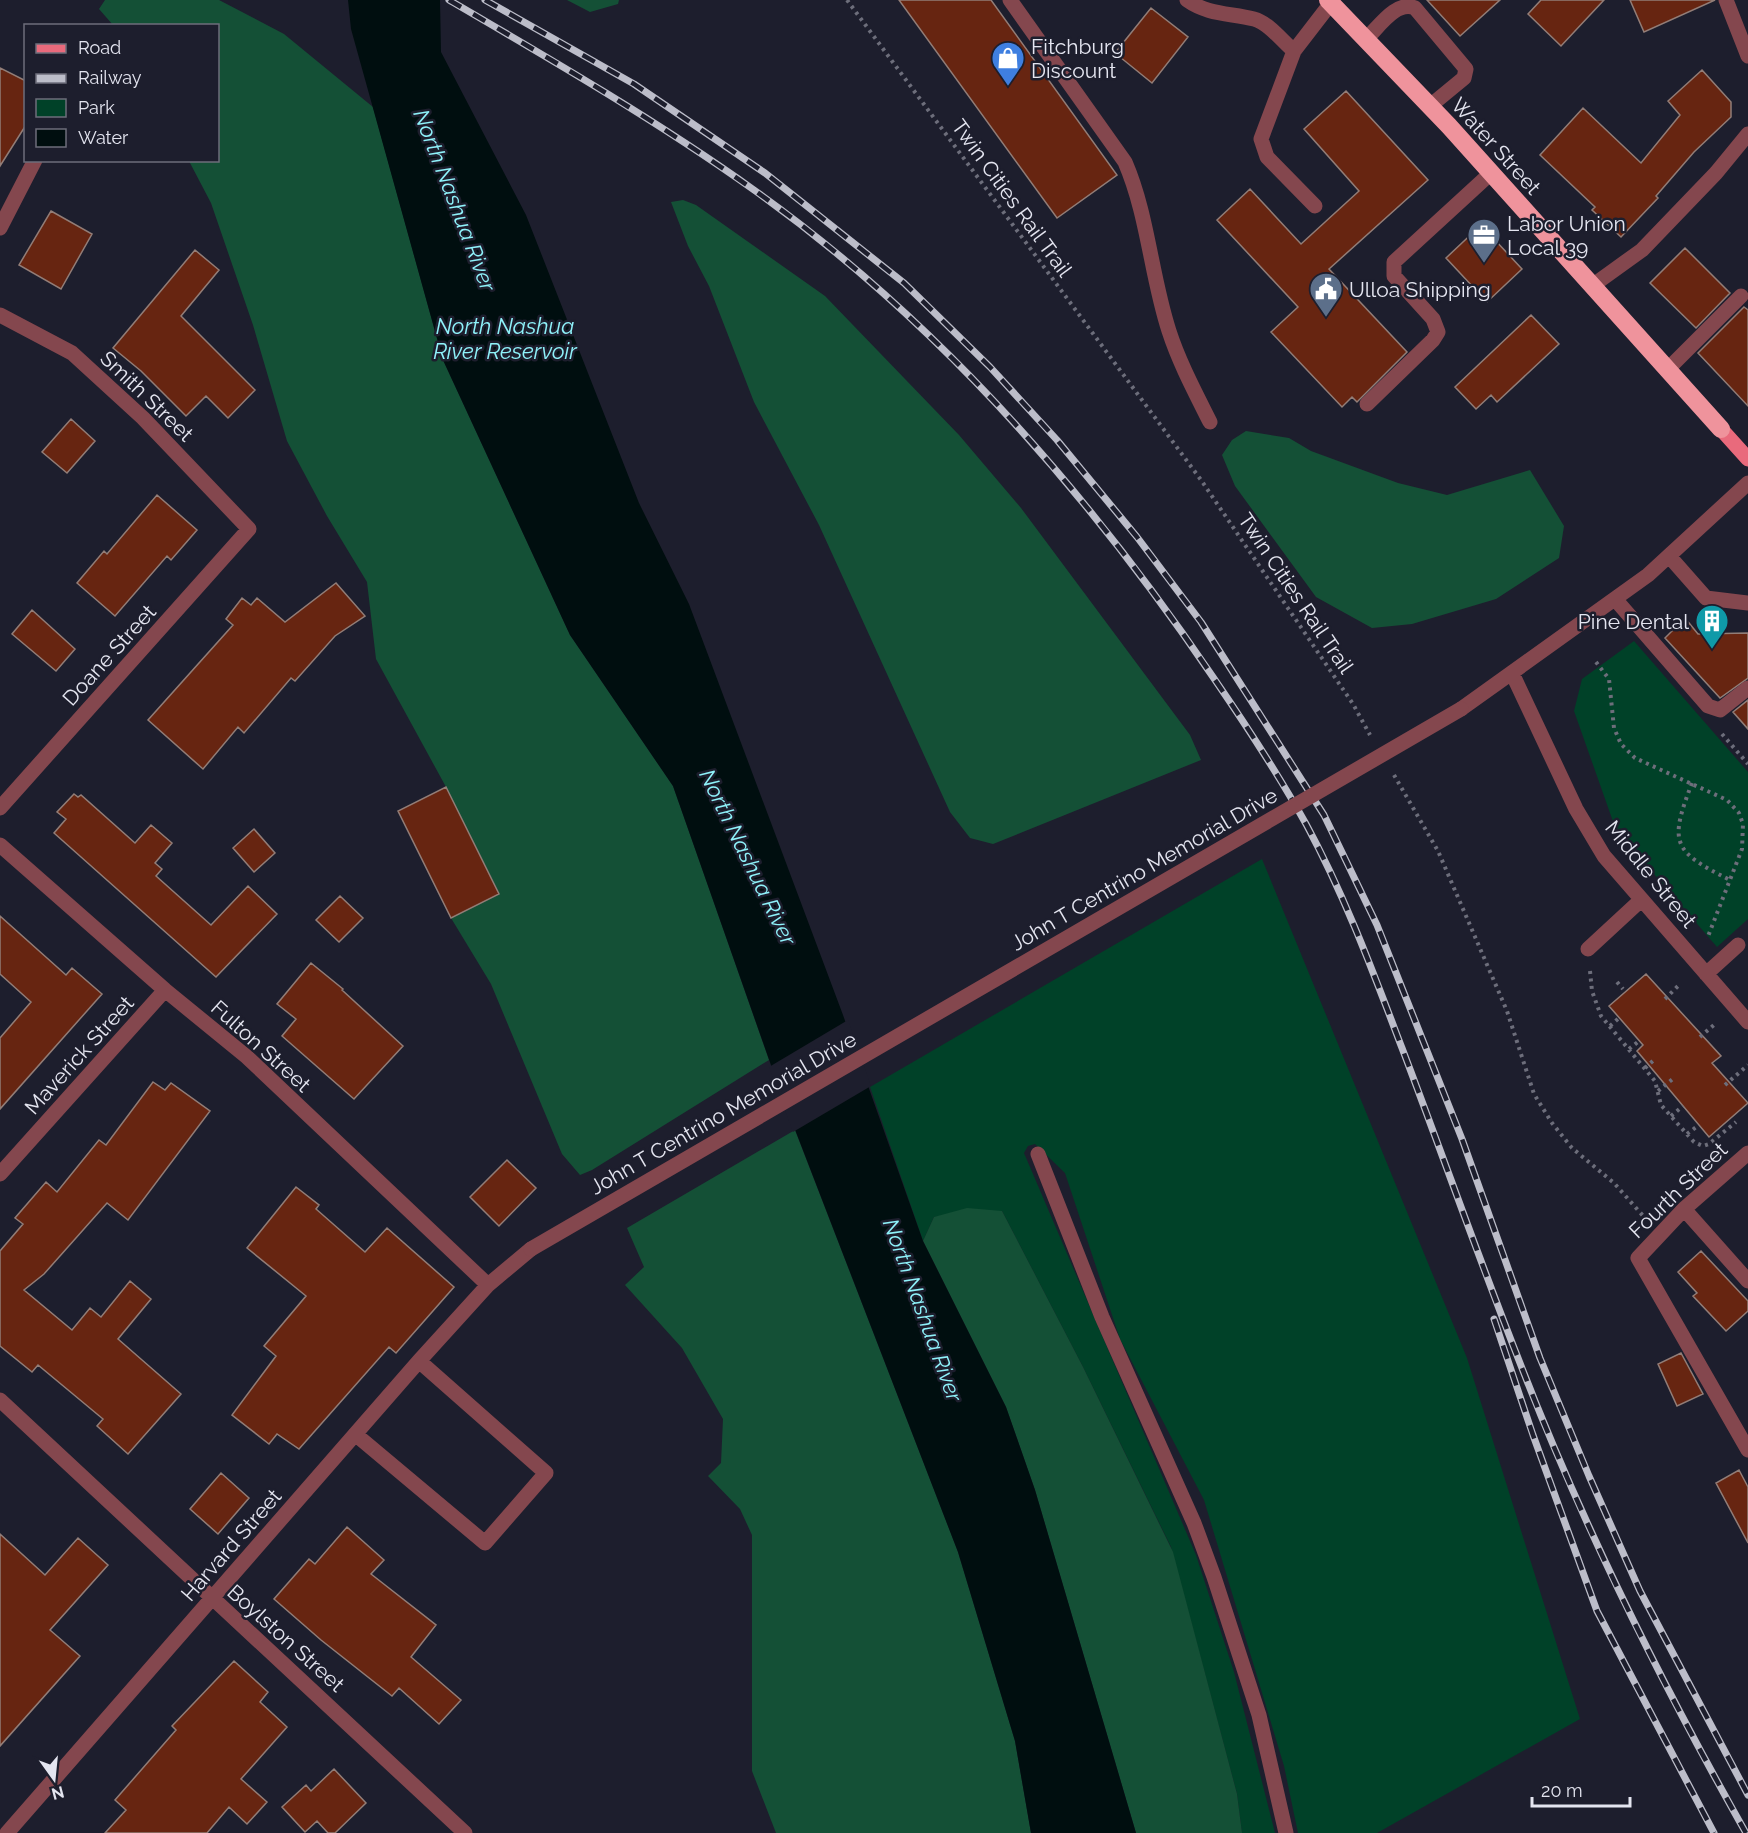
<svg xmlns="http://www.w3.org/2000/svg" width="1748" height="1833" font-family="Raleway,sans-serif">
  <rect width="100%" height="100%" fill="#1d1e2d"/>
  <path fill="#004128" d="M1634 641 1748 772V919L1717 947 1616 830 1574 711 1582 679Z
    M1262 859 1467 1358 1580 1719 1377 1833H1298L1284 1766 1204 1500 1120 1339 1065 1173 1035 1144 1028 1146 1024 1153 1196 1555 1234 1672 1275 1833H1242L1237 1794 1171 1547 1083 1367 1002 1211 934 1217 923 1241 870 1087Z"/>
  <path fill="#145036" d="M105 0H219L284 34 373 107 443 360 570 635 673 786 769 1060 592 1170 580 1175 562 1154 491 984 451 918 499 893 446 787 376 659 367 582 327 516 287 441 253 325 211 203 189 161 218 160V26L113 25 99 9Z
    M567 0H619L618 4 590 12Z
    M683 200 696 205 825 296 959 435 1021 508 1190 735 1201 760 993 844 970 838 950 812 819 525 754 402 709 286 688 246 671 202Z
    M1246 431 1289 438 1311 451 1398 483 1447 495 1530 470 1564 526 1559 558 1496 599 1412 624 1372 628 1316 597 1235 486 1222 455 1232 440Z
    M795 1130 958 1552 1015 1741 1031 1833H776L752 1771V1535L740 1509 708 1476 721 1463 723 1419 682 1348 625 1285 644 1267 627 1228Z
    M967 1208 1002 1211 1083 1367 1173 1552 1237 1794 1242 1833H1136L1035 1490 1006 1407 923 1241 934 1217Z"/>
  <path fill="#000e0f" d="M348 0H440L441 52 526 215 639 503 689 604 843 1015 923 1241 1006 1407 1035 1490 1136 1833H1031L1015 1741 958 1552 779 1088 673 786 570 635 443 360 351 29Z"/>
  <path fill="#1d1e2d" d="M848 1020 871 1086 793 1132 769 1067Z"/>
  <path fill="#672511" stroke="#927d77" stroke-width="1.5" d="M899 0H991L1117 175 1057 218Z
    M1427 0H1500L1460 36Z
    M1541 0H1604L1561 46 1528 14Z
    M1630 0H1715L1644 32Z
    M1151 8 1188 37 1152 83 1115 53Z
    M0 68 26 81V125L0 166Z
    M1702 70 1731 102V117L1694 152 1656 196 1658 198 1621 237 1592 210 1595 207 1540 155 1583 108 1641 163 1680 115 1668 101Z
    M1346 91 1428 180 1329 269 1407 352 1357 402 1352 397 1342 407 1271 332 1298 307 1217 220 1250 189 1301 244 1359 191 1304 129Z
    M51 211 92 234 61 289 19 265Z
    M1481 225 1522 269 1487 302 1446 258Z
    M1685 248 1730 293 1696 328 1650 283Z
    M195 250 219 270 181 316 255 390 228 418 206 396 186 416 141 371 113 348Z
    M1744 307 1748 310V406L1698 353Z
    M1531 315 1559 344 1497 402 1491 395 1476 409 1455 387Z
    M71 419 95 441 67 473 42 452Z
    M157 495 197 530 171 560 167 556 115 616 77 583 104 551 107 554Z
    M336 583 365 616 335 636 295 681 291 678 244 733 238 727 203 769 148 720 233 625 226 619 242 598 251 605 257 598 285 622Z
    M32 610 75 649 56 671 12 634Z
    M1685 618 1698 634 1748 633V678L1720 698 1665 638Z
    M1748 700V729L1733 712Z
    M446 787 499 894 451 918 398 811Z
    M74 794 78 797 81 795 135 843 151 825 172 843 155 863 162 869 156 876 211 925 248 886 277 914 216 977 54 833 66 819 57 812Z
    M254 829 275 853 254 872 233 848Z
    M340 896 363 918 339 942 316 920Z
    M0 916 66 975 72 968 102 994 0 1109V1038L31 1002 0 974Z
    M311 963 343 989 342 990 403 1046 354 1099 282 1036 296 1019 277 1004Z
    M1646 974 1721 1056 1712 1063 1748 1103 1709 1137 1637 1051 1643 1045 1609 1006Z
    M153 1082 165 1090 171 1083 210 1111 128 1220 107 1203 44 1274 24 1290 72 1330 90 1308 101 1317 130 1281 151 1299 118 1339 181 1394 128 1454 97 1426 103 1419 38 1365 32 1372 0 1346V1251L23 1224 15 1218 46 1182 57 1192 99 1140 106 1145Z
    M507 1160 536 1188 499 1226 470 1197Z
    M296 1187 319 1205 316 1209 365 1252 387 1228 454 1287 396 1353 389 1347 299 1449 277 1434 269 1444 232 1415 276 1356 264 1346 306 1296 247 1248Z
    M1701 1251 1748 1301V1311L1726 1331 1693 1296 1697 1293 1678 1272Z
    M1681 1353 1703 1394 1677 1406 1658 1364Z
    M1739 1470 1748 1487V1543L1716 1483Z
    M221 1473 249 1498 218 1534 190 1509Z
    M347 1527 384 1560 371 1574 436 1625 411 1657 461 1700 439 1724 399 1688 392 1696 321 1640 274 1599 309 1559 315 1564Z
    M0 1534 45 1575 78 1538 108 1565 50 1630 80 1656 0 1746Z
    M234 1661 268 1692 260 1702 287 1727 241 1779 267 1802 247 1824 229 1807 207 1833H105L126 1810 115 1800 176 1730 172 1726Z
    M334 1769 366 1803 335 1833H328L317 1821 305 1832 282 1807 306 1785 311 1791Z"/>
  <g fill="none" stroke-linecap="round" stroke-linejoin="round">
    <path stroke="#6d6e7b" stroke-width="4" stroke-dasharray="3 4.5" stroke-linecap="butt" d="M847 0 1201 480 1353 704 1370 735
      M1596 662 1609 679 1614 728 1621 744 1635 758 1727 800 1739 813 1743 824 1742 849 1707 939
      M1722 734 1748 764
      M1394 775 1438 851 1507 1011 1534 1094 1552 1123 1572 1148 1614 1183 1645 1218
      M1692 783C1669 843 1672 851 1730 880
      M1590 971 1592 991 1601 1016 1655 1081 1661 1105 1694 1142 1703 1146 1709 1144 1736 1122
      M1617 982 1623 989
      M1665 999 1680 984
      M1610 1026 1619 1018
      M1700 1037 1715 1024
      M1629 1049 1639 1041
      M1645 1068 1656 1058
      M1725 1085 1748 1065
      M1658 1091 1674 1078
      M1671 1116 1683 1106
      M1687 1134 1699 1125"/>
    <path stroke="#84474e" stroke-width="15" d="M1010 0 1125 162C1148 215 1151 276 1169 331 1179 362 1195 392 1210 422
      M1187 0C1208 15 1230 13 1254 19 1269 23 1282 41 1294 51
      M1726 0 1748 56
      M1366 39C1379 27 1396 0 1415 8L1466 69 1464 78 1430 106
      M1315 206 1267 157 1261 139 1294 51 1331 3
      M0 228 35 160
      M1592 286 1642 250 1716 173 1748 134
      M0 315 72 353 143 418 249 529 0 808
      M1667 370 1741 296
      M1367 404 1433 340 1438 332 1433 319 1394 276V262L1491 173
      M1669 556 1706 598 1748 603
      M1615 599 1708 706 1720 710 1748 688
      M1512 673 1576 809 1604 856 1748 1022
      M1461 709 1648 575 1748 483
      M0 845 165 990 247 1057 488 1285
      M1588 949 1641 900
      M1706 974 1738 945
      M1748 1153 1684 1209 1638 1258 1748 1450
      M1038 1154 1102 1317 1194 1523 1214 1577 1259 1715 1286 1833
      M0 1174 165 990
      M1684 1209 1748 1281
      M0 1400 465 1833
      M355 1434 485 1543 546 1473 419 1361
      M7 1833 419 1361 488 1285 531 1249"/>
    <path stroke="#e96a7c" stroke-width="15" d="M1721 429 1748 459"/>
    <path stroke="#ef939c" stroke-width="18" d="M1328 0 1449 126 1721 429"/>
    <g stroke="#bcbdc9" stroke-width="7">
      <path id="rail" d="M449 0C552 60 657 121 754 190 937 320 1088 493 1213 677 1246 725 1278 774 1306 824 1345 896 1373 972 1402 1048 1442 1153 1479 1259 1520 1363 1583 1526 1660 1681 1746 1833
        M485 0 634 84 765 173 904 283 990 367 1057 440 1137 537 1201 622 1324 815 1377 925 1462 1139 1540 1358 1589 1476 1640 1591 1748 1795
        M1494 1319 1533 1435 1597 1611 1714 1833"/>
    </g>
    <use href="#rail" stroke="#1d1e2d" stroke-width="4.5" stroke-dasharray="14" stroke-linecap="butt"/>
    <path stroke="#84474e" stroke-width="15" d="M531 1249 1461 709"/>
  </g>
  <defs>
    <g id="shop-pin" transform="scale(1.725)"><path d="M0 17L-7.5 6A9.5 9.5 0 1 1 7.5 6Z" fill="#3f7fe0" stroke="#1d1e2d"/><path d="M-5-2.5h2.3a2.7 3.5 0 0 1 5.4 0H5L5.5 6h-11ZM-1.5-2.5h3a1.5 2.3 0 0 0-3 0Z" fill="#fff"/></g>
    <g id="office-pin" transform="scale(1.725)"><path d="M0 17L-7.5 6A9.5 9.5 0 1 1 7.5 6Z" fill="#5c6f8a" stroke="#1d1e2d"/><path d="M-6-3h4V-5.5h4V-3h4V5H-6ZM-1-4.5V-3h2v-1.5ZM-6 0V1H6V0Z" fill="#fff"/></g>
    <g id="civic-pin" transform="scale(1.725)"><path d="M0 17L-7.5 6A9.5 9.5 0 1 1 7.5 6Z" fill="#5c6f8a" stroke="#1d1e2d"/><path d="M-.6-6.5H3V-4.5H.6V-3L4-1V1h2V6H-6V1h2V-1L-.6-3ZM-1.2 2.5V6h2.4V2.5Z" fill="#fff"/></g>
    <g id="building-pin" transform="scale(1.725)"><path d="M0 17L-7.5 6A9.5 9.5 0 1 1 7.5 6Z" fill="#0f9aa8" stroke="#1d1e2d"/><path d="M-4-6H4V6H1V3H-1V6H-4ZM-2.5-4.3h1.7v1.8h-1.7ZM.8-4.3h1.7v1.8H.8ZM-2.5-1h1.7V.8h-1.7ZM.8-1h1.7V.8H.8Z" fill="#fff"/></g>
  </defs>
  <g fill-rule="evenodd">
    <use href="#shop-pin" x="1008" y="58"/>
    <use href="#office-pin" x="1484" y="235"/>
    <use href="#civic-pin" x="1326" y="289"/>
    <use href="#building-pin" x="1712" y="621"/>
  </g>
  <g text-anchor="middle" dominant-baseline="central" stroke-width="5" stroke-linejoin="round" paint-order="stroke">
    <g font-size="21" fill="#e4e5f0" stroke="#1d1e2d" text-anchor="start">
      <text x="1031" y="46">Fitchburg<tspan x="1031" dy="24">Discount</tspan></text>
      <text x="1507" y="223">Labor Union<tspan x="1507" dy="24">Local 39</tspan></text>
      <text x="1349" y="289">Ulloa Shipping</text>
      <text x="1689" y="621" text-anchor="end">Pine Dental</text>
    </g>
    <g font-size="21" fill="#e4e5f0" stroke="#1d1e2d">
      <text transform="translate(1496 146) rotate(48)">Water Street</text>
      <text transform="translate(1012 198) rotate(54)">Twin Cities Rail Trail</text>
      <text transform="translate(147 396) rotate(44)">Smith Street</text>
      <text transform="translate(1296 593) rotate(56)">Twin Cities Rail Trail</text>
      <text transform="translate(109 655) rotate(-48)">Doane Street</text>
      <text transform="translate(1144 869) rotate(-30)">John T Centrino Memorial Drive</text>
      <text transform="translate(1651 874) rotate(51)">Middle Street</text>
      <text transform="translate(261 1046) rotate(42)">Fulton Street</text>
      <text transform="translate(79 1055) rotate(-48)">Maverick Street</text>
      <text transform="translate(723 1113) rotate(-30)">John T Centrino Memorial Drive</text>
      <text transform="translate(1678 1190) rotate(-44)">Fourth Street</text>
      <text transform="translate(231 1545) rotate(-49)">Harvard Street</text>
      <text transform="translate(286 1638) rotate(42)">Boylston Street</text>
    </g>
    <g font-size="22" font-style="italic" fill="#8ff2fa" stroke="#1d1e2d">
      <text transform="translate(455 200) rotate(69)">North Nashua River</text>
      <text x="505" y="326">North Nashua<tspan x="505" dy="25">River Reservoir</tspan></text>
      <text transform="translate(748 857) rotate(64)">North Nashua River</text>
      <text transform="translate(923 1310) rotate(70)">North Nashua River</text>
    </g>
  </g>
  <rect x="24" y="24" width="195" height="138" fill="#1d1e2d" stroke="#6d6e7b" stroke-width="1.5"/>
  <rect x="36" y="44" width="30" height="9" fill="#e96a7c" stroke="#6d6e7b" stroke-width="1.5"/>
  <text x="78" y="54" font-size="18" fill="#e4e5f0">Road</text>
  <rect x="36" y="74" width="30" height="9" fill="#bcbdc9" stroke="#6d6e7b" stroke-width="1.5"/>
  <text x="78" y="84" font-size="18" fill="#e4e5f0">Railway</text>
  <rect x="36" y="99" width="30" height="18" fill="#004128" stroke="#6d6e7b" stroke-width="1.5"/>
  <text x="78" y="114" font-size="18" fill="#e4e5f0">Park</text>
  <rect x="36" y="129" width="30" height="18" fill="#000e0f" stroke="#6d6e7b" stroke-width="1.5"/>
  <text x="78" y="144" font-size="18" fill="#e4e5f0">Water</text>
  <g transform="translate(54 1779) rotate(165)" stroke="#1d1e2d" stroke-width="4.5" paint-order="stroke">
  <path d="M0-4.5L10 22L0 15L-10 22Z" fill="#e4e5f0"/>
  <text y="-9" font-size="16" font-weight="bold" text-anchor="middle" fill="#e4e5f0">N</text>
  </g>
  <path d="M1532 1797v9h98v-9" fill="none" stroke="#e4e5f0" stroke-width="3"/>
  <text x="1541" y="1797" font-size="18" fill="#e4e5f0" stroke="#1d1e2d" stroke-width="4.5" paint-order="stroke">20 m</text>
</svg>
